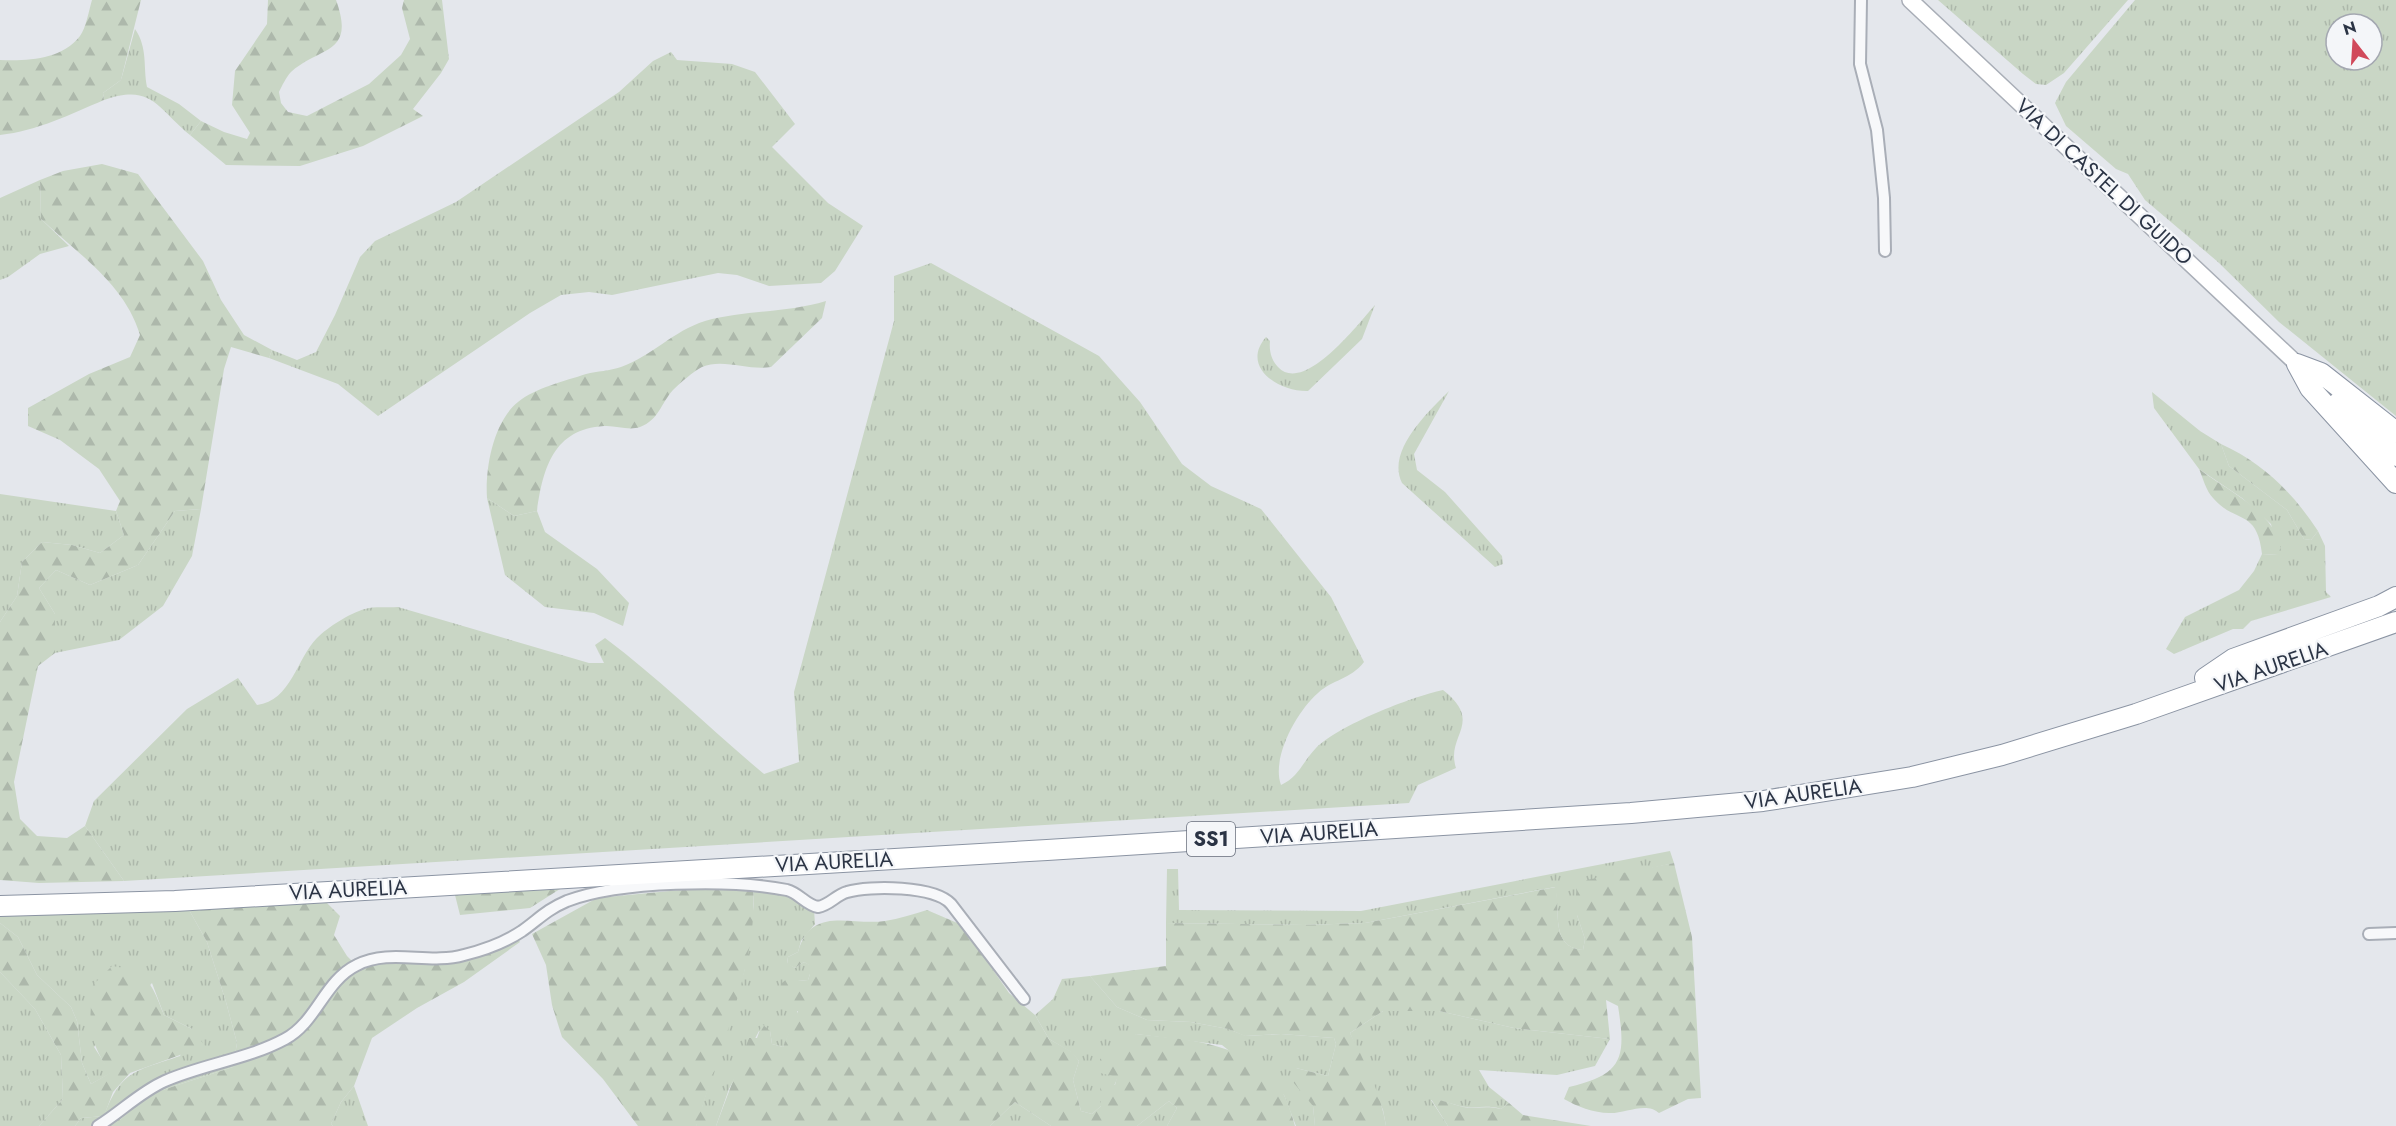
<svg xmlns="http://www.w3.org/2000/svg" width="2396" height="1126" font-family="Jost,sans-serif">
  <defs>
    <pattern id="grass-tufts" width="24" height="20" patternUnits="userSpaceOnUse" patternTransform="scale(1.5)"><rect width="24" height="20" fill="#c9d6c5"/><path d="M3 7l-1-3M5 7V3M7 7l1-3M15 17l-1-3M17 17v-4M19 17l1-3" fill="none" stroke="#adb8ab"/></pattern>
    <pattern id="forest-firs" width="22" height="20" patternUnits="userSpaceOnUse" patternTransform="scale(1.5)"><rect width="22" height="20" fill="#c9d6c5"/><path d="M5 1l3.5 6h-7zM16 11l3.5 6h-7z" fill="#adb8ab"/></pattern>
  </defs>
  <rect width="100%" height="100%" fill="#e4e7ec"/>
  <path fill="url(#grass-tufts)" fill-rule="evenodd" d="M1938 0H2128L2064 73 2046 85 2036 84 2023 74Z
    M2135 0H2396V416L2279 322 2218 262 2145 200 2128 174 2116 169 2066 126 2055 103 2066 82ZM2336 24H2372V60H2336Z
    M135 29C148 48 143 66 147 87L179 104 201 121 190 135C157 108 152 83 104 100L103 93 121 80Z
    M671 52 677 60 732 64 755 72 795 124 772 147 828 203 863 226 835 271 821 283 769 286 737 275 718 273 612 295 589 292 561 295 530 313 378 416 338 384 269 358 272 350 297 360 316 352 335 315 360 257 375 241 456 202 619 92 653 61Z
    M40 180 41 219 69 246 40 254 8 277 0 280V198Z
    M931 263 1099 356 1140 402 1182 464 1211 486 1261 509 1331 597 1364 662C1350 680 1333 679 1318 693 1297 711 1271 758 1281 785 1299 777 1303 761 1316 748 1339 725 1411 697 1443 690 1485 723 1445 735 1456 768L1418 785 1409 803 124 881 85 826 94 801 187 709 238 678 257 705C291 701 297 658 317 638 328 627 350 613 365 609 375 606 387 608 398 607L589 663H604L595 645 605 638C661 680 710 729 764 774L799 762 794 692 894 321V276Z
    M1375 305 1362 339 1308 391C1279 392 1240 367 1266 337L1270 341C1269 350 1271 360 1278 367 1304 395 1358 324 1375 305Z
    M1449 391 1414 454 1417 470 1445 492 1502 556 1503 564 1495 567 1402 483C1386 451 1428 412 1449 391Z
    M2152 392 2200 431 2221 444 2229 466 2287 510 2304 539 2311 540 2318 531 2325 546 2326 592 2331 597 2251 621 2243 629H2233L2174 654 2166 649 2185 617 2239 590 2254 571 2262 554 2278 555 2271 524 2242 498 2199 469 2154 408Z
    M0 494 116 511 124 535 100 553 72 545 42 542 22 562 17 596 0 622Z
    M487 498 514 516 537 511 545 532 597 569 629 603 623 626 594 613 545 607 505 575Z
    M201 509 192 556 163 606 119 640 55 653V614L39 588 56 570 90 585 138 565 175 511Z
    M1670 851 1674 863 1638 871 1577 915 1585 939 1583 950C1550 947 1561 913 1555 887L1365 923 1304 925 1166 923 1167 869H1178L1179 910 1361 911Z
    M753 888 791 894 814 910 815 924 801 941 798 952 788 957 787 963 795 968 804 962 810 965V974L808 980 798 981 797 1017 783 1047 772 1044 770 1031H759L729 1089 716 1126H696L744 972 754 904Z
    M188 908 207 942 226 1002 237 1043 233 1067 147 1095 120 1120V1126H75L81 1118 104 1116C121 1070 136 1071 180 1056L192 1029 164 1015 152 983 94 1047 111 1073 91 1084 82 1063 77 1021 71 1007 37 975 18 937 0 923V911Z
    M0 972 35 1009 61 1055 63 1099 39 1126H0Z
    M1090 976 1117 1007 1147 1020 1191 1022 1228 1029 1246 1036 1281 1034 1334 1038 1336 1044 1328 1076 1296 1068 1313 1106 1315 1126H1296L1284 1095 1222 1045 1136 1034 1114 1086 1102 1096 1101 1106 1092 1114 1081 1111 1073 1080 1079 1061 1071 1052 1049 1039 1035 1015 1053 999 1062 979Z
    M1383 1011H1439L1514 1028 1610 1039 1595 1066 1557 1075 1479 1070 1489 1087 1509 1103 1501 1109C1488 1105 1479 1108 1466 1107 1454 1106 1447 1100 1431 1100L1448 1126H1386L1383 1110 1350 1033Z
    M354 1086 368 1126H333L331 1124 341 1102Z
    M1169 1101 1177 1108 1167 1126H1137Z
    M1015 1102 1051 1126H990Z"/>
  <path fill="url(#forest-firs)" d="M92 0H141L121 80 103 93 104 100C71 114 37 131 0 135V60C28 61 61 60 80 36 86 28 89 10 92 0Z
    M268 0H336C356 55 320 46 291 72 286 77 282 86 279 92L281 103 288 112 307 116 369 84 401 55 410 39 402 8 404 0H442L449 59 441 73 413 109 423 116 363 146 300 166 226 165 190 135 201 121 224 132 247 139 250 133 232 105 235 71 267 24Z
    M102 164 138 174 203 261 221 300 244 335 272 350 269 358 231 347 224 369 201 509 175 511 138 565 90 585 56 570 39 588 55 614V653L38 666 14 782 20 819 37 836 67 838 85 826 124 881 39 883 0 880V622L17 596 22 562 42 542 72 545 100 553 124 535 116 511 120 501 99 469 60 440 28 426V408L89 374 130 357 140 335C125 284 78 254 41 219L40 180 63 171Z
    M826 301 822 318 771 367C749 371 723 358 702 367 693 372 681 382 673 390 661 403 659 420 640 427 628 431 616 425 604 426 553 429 543 469 537 511L514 516 487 498C485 469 493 422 518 402 535 388 565 381 586 374 597 371 610 371 621 367 652 356 673 331 705 321 744 310 787 313 826 301Z
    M2221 444C2263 463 2293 493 2318 531L2311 540 2304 539 2287 510 2229 466Z
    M2199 469C2227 491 2276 511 2281 551L2278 555 2262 554C2257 508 2235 524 2213 498 2206 491 2203 478 2199 469Z
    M1674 863 1692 937 1701 1098 1688 1099 1659 1113C1646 1101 1624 1114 1609 1113 1594 1113 1576 1106 1564 1099L1569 1087C1624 1074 1626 1057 1618 1006L1606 1000 1610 1039 1514 1028 1439 1011H1383L1350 1033C1365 1063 1381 1093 1386 1126H1315L1313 1106 1293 1082 1296 1068 1328 1076 1336 1044 1334 1038 1281 1034 1245 1036 1228 1029 1191 1022 1147 1020 1117 1007 1090 976 1166 966V923L1304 925 1365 923 1556 887C1560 914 1551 947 1583 950L1585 939 1577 915 1576 882Z
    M701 888H753C759 955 722 1044 702 1108L709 1114 708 1121 698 1122 696 1126H638L603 1079 562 1037 552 1005 546 965 532 934 597 898Z
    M560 889 530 908 460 915 455 895Z
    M327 903 340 916 334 935 347 956 359 968 383 960 442 957 478 947 513 932 520 942 464 982 417 1008 372 1038 354 1086 341 1102 331 1124 333 1126H120V1120L147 1095 233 1067 237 1043 226 1002 207 942 188 908Z
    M927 910 962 925 1009 993 1035 1015 1049 1039 1072 1052 1079 1061 1073 1080 1081 1111 1092 1114 1101 1106 1100 1083 1115 1085 1117 1077 1100 1073V1059L1136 1034C1189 1040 1255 1042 1284 1095 1289 1105 1292 1116 1295 1126H1167L1177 1108 1169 1101 1137 1126H1051L1015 1102 990 1126H716L749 1038H757L762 1024 770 1031 772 1044 783 1047 798 1011H792L778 992 782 983 789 977 798 981 808 980 810 974 809 965 804 962 795 968 787 964 788 957 798 952C811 905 850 926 885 921 899 919 913 914 927 910Z
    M0 923 18 937 37 975 71 1007 77 1021 82 1063 91 1084 110 1073C87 1036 89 1027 93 985L112 966C148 971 152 984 164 1015L192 1029 205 1046 130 1073 113 1092 104 1116 81 1118 75 1126H39L63 1099 61 1055 35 1009 0 972Z
    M1431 1099C1444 1100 1452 1104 1463 1107 1476 1109 1488 1105 1501 1109L1509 1103 1523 1115 1591 1126H1448Z"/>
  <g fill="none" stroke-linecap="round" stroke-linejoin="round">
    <g stroke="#a9aeb7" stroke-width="14">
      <path id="street" d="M1861 0 1860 64 1877 130 1884 198 1885 251
        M2369 934 2396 933
        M98 1126C121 1112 140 1092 165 1081 204 1064 248 1059 285 1039 317 1022 324 981 357 965 390 948 429 965 464 955 484 950 504 943 522 931 539 919 546 910 567 901 620 881 731 879 787 890 799 893 806 905 818 907 830 905 836 895 847 892 870 885 935 886 951 904L1024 999"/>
    </g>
    <g stroke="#a9aeb7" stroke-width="18">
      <path id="secondary" d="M1910 0 2297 364"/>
    </g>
    <g stroke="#8b94a3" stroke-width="22">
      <path id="highway" d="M2297 364 2310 388 2396 483
        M2297 364 2321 373 2396 432
        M2339 402 2396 456
        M2205 678 2233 659 2379 606 2396 597
        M0 906 175 901 1047 850 1631 813 1763 801 1912 777 2002 755 2136 714 2396 622"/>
    </g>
    <use href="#street" stroke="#f7f8fa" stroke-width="10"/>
    <use href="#secondary" stroke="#fff" stroke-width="15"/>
    <use href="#highway" stroke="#fff" stroke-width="20"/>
  </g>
  <g text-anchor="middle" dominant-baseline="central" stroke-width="4.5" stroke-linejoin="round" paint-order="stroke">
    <rect fill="#f4f6f9" stroke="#676e7b" stroke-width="1.5" x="1187" y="822" width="48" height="34" rx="4.5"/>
    <g font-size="20" font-weight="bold" fill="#2b3445">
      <text x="1211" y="839">SS1</text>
    </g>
    <g font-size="21" fill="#2b3445" stroke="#f4f6f9">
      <text transform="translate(2104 182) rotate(43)">VIA DI CASTEL DI GUIDO</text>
      <text transform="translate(2271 667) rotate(-19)">VIA AURELIA</text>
      <text transform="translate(1803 794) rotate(-8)">VIA AURELIA</text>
      <text transform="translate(1319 833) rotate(-4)">VIA AURELIA</text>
      <text transform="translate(834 862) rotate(-3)">VIA AURELIA</text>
      <text transform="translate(348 890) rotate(-3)">VIA AURELIA</text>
    </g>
  </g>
  <g transform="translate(2354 42) rotate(343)"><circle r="28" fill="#f4f6f9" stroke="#a4a8b1" stroke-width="1.5"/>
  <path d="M0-4.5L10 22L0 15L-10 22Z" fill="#d1495b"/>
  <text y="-9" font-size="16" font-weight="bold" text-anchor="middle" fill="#2b3445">N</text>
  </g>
</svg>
